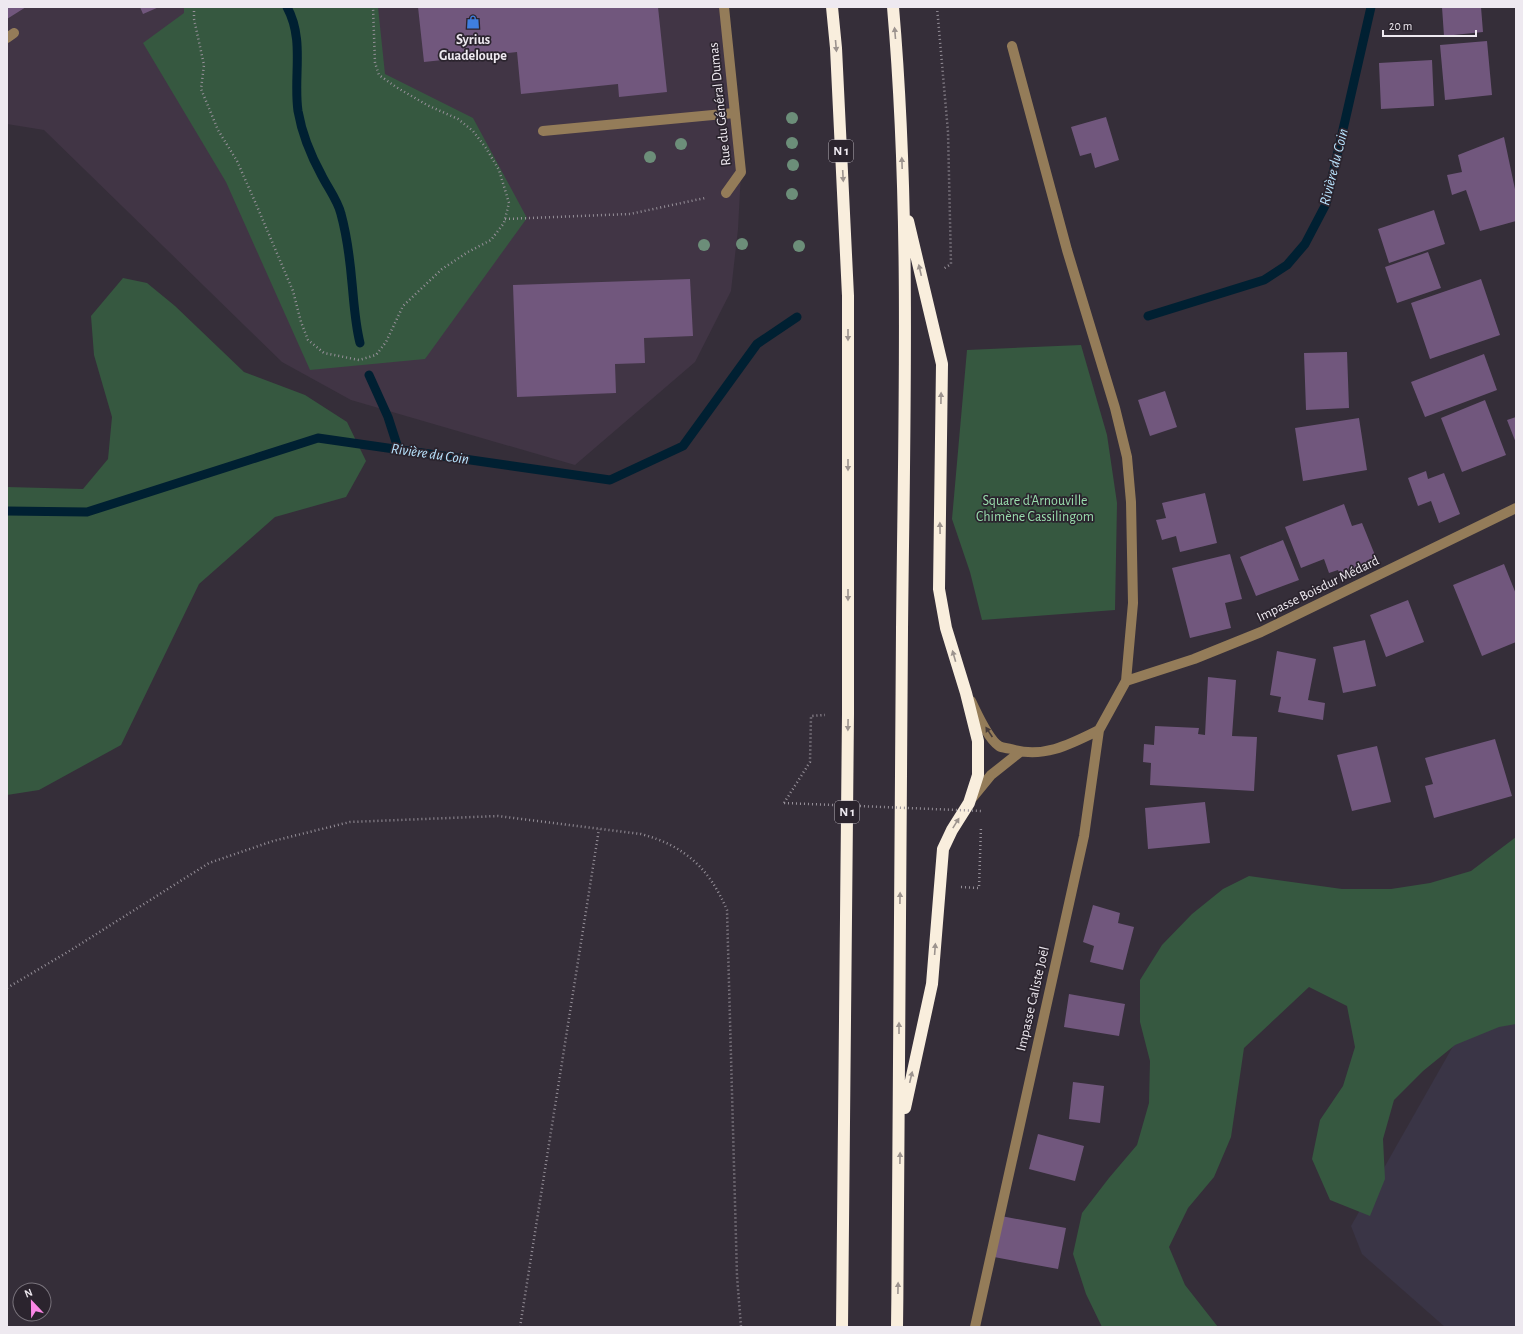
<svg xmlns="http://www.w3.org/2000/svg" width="1523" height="1334" font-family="'Alegreya Sans',sans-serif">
  <rect width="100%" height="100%" fill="#352e39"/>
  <path fill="#413545" d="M7 7H724L741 172 738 229 731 291 695 362 575 465 351 400 282 362 44 130 7 124Z"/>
  <path fill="#3a3546" d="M1469 1018 1516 1020V1327H1445L1362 1254 1351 1226Z"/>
  <path fill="#365840" d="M184 7H378L385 74 473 118 527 218 425 359 310 370 226 182 143 43 184 13Z
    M123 278 147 283 175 306 244 372 305 395 347 422 366 461 346 497 275 517 199 584 121 745 39 790 7 795V487L83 489 108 459 112 417 94 355 91 316Z
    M1081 345 1107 435 1117 503 1115 610 982 620 970 572 952 519 967 350Z
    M1516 837V1024L1499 1027 1455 1045 1423 1071 1394 1100 1383 1139 1385 1179 1370 1216 1330 1200 1312 1159 1320 1120 1343 1086 1355 1047 1347 1006 1309 987 1244 1048 1231 1137 1214 1177 1188 1208 1169 1247 1185 1285 1218 1327H1102L1086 1294 1073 1254 1082 1213 1109 1178 1137 1145 1149 1103 1150 1061 1140 1022V980L1162 945 1192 914 1223 889 1249 876 1342 889H1391L1430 883 1471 871Z"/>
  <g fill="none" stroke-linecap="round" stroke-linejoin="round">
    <path stroke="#002032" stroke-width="9" d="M287 7C305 40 293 76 298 111 302 134 311 156 322 176 328 188 338 201 341 214 347 236 350 260 352 283 354 303 355 323 360 343
      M1148 316 1264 280 1287 265 1305 244 1326 204 1371 7
      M369 375 388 417 398 448
      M7 511 87 512 318 438 610 480 683 446 757 344 797 317"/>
  </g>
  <path fill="#71577d" d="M7 7H26L7 19Z
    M140 7H159L143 14Z
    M418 7H658L667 92 619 97 618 84 521 94 517 52 424 62Z
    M1442 7H1481L1483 32 1444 36Z
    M1487 41 1492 95 1445 100 1440 45Z
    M1432 60 1434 106 1381 109 1379 63Z
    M1106 117 1119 160 1095 168 1091 153 1080 156 1071 127Z
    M1504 137 1516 194V221L1480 231 1466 190 1452 195 1447 175 1462 172 1458 155Z
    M1434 210 1445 244 1389 263 1378 229Z
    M1428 252 1441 288 1397 303 1385 267Z
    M690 279 693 336 644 338 645 363 615 364 616 393 517 397 513 285Z
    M1481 279 1500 335 1430 359 1411 303Z
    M1347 352 1349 408 1306 410 1304 353Z
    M1484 354 1497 390 1425 417 1411 382Z
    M1165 391 1177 427 1150 436 1138 400Z
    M1485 400 1506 455 1462 472 1441 418Z
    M1516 417V443L1507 420Z
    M1359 418 1367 470 1303 481 1295 428Z
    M1426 471 1428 479 1444 473 1460 514 1439 523 1431 501 1418 506 1408 478Z
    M1205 493 1217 543 1180 552 1176 536 1162 540 1156 520 1166 518 1162 503Z
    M1344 504 1352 526 1362 523 1377 560 1340 575 1338 570 1329 573 1324 559 1301 568 1285 527Z
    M1283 540 1299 580 1256 596 1240 557Z
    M1230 554 1242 599 1225 603 1231 628 1190 638 1172 568Z
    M1504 564 1516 594V642L1482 656 1453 585Z
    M1408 600 1424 642 1386 657 1370 615Z
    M1365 640 1376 686 1343 693 1333 647Z
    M1277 651 1316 659 1308 700 1325 703 1323 720 1278 712 1281 697 1270 695Z
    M1208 677 1236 680 1232 736 1257 737 1254 791 1150 785 1151 763 1143 762 1144 744 1154 745 1155 726 1199 728 1198 734 1205 735Z
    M1495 739 1512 796 1434 818 1425 786 1433 784 1425 758Z
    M1377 746 1391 802 1352 811 1337 755Z
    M1205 802 1210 843 1148 849 1145 808Z
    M1093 905 1120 913 1118 923 1134 927 1123 970 1090 962 1094 946 1083 942Z
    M1069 994 1125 1004 1119 1036 1064 1027Z
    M1073 1082 1104 1086 1100 1123 1069 1119Z
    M1038 1134 1084 1146 1075 1181 1029 1169Z
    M1001 1216 1066 1228 1058 1269 994 1257Z"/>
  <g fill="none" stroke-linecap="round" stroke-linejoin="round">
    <path stroke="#969099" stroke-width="2.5" stroke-dasharray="1 3" stroke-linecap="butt" d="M194 7V19L204 65 201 89 218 130 237 161 256 204 293 291 301 322 308 340 324 353 359 360 376 355 386 342 403 306 442 269 468 252 491 240 504 223 509 203 499 170 486 148 473 131 458 119 427 105 396 87 379 75 375 63 373 7
      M937 7 948 132 951 264 943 269
      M505 219 630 214 705 198
      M784 803 810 762 811 716 825 715
      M961 887 979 888 981 826
      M7 988 71 950 209 863 273 841 350 822 498 816 641 834C685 846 709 868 727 910L737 1276 741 1327
      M520 1327 599 829"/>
    <path stroke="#947c59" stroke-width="10" d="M724 7 741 172 726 193
      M7 38 14 33
      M543 131 734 113
      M1126 681 1194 659 1261 632 1516 508
      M971 701C977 713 988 739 999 746 1002 748 1007 748 1011 749 1043 759 1071 744 1099 730
      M973 797 991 775 1020 752
      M975 1327 1084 836 1099 730 1126 681 1133 603 1131 502 1127 457 1115 408 1067 250 1012 46"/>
    <path stroke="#f9eedd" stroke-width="12" d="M832 7 836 48 848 296V714L842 1327
      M893 7C911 214 904 423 902 630 899 863 900 1095 897 1327
      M905 1108 932 984 943 849 952 830 969 803 978 775V741L966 693 946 628 939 589 942 364 908 221"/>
    <path stroke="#969099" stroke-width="2.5" stroke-dasharray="1 3" stroke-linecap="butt" d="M784 803 982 811"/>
  </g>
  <g fill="#6c8e79">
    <circle cx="792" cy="118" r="6"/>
    <circle cx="792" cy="143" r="6"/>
    <circle cx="681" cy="144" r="6"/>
    <circle cx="650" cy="157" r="6"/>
    <circle cx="793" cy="165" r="6"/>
    <circle cx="792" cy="194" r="6"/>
    <circle cx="742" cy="244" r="6"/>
    <circle cx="704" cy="245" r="6"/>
    <circle cx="799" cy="246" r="6"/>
  </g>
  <defs><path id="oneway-solid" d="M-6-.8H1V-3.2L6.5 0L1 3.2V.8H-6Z"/></defs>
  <g fill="#9c938e">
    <use href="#oneway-solid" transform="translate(895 33) rotate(-95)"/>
    <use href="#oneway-solid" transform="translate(836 46) rotate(85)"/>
    <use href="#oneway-solid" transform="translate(902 163) rotate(-92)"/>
    <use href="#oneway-solid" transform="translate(843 176) rotate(87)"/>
    <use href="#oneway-solid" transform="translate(920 270) rotate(-103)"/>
    <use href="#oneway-solid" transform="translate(848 335) rotate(90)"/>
    <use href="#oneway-solid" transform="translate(941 398) rotate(-89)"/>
    <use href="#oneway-solid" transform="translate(848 465) rotate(90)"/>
    <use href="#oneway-solid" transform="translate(940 528) rotate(-91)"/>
    <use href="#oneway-solid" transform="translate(848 595) rotate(90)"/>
    <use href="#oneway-solid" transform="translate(954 656) rotate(-106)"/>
    <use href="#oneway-solid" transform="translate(848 725) rotate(91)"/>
    <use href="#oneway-solid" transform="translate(956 823) rotate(-58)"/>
    <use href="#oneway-solid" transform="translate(900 898) rotate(-89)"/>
    <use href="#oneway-solid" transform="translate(935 949) rotate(-86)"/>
    <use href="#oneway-solid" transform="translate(899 1028) rotate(-90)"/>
    <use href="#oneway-solid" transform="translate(911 1077) rotate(-77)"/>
    <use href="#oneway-solid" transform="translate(900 1158) rotate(-89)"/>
    <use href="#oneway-solid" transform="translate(898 1288) rotate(-89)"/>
  </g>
  <use fill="#453a39" href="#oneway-solid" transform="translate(989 732) rotate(-124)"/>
  <defs>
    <g id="shop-bare" transform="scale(1.08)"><path d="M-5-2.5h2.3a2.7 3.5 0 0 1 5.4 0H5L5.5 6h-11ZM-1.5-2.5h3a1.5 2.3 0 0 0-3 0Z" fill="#3f7fe0" stroke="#2b242e" stroke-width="2.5" paint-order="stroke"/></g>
  </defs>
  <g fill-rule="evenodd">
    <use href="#shop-bare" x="473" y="22"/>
  </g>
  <g text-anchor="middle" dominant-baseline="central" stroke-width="3.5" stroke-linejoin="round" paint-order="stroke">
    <g fill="#2b242e" stroke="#b4aeb6" stroke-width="1">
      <rect x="829" y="140" width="24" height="22" rx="3"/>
      <rect x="835" y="801" width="24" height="22" rx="3"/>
    </g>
    <g font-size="13" font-weight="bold" fill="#eee9f0">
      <text x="841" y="151">N 1</text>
      <text x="847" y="812">N 1</text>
    </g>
    <g font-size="14" font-weight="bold" fill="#eee9f0" stroke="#2b242e">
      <text x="473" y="40">Syrius<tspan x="473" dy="16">Guadeloupe</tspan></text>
    </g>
    <g font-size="14" fill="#eee9f0" stroke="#2b242e">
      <text transform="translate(720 104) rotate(-96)">Rue du Général Dumas</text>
      <text transform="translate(1318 589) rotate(-26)">Impasse Boisdur Médard</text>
      <text transform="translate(1033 999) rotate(-77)">Impasse Caliste Joël</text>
    </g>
    <g font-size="14" fill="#99ddad" stroke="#2b242e">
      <text x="1035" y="501">Square d'Arnouville<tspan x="1035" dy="16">Chimène Cassilingom</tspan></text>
    </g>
    <g font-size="15" font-style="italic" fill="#b9e4ff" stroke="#2b242e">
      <text transform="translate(1334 167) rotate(-76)">Rivière du Coin</text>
      <text transform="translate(430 454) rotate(8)">Rivière du Coin</text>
    </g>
  </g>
  <rect width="1523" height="1334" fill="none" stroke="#eee9f0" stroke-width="16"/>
  <g transform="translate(32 1302) rotate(338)"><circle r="19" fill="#2b242e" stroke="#79737c"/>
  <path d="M0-3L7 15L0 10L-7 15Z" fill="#fb87e6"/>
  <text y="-6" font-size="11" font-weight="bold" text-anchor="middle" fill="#eee9f0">N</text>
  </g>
  <path d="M1383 30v6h93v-6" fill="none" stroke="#eee9f0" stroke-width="2"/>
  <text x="1389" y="30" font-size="12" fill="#eee9f0" stroke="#2b242e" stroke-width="3" paint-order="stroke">20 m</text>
</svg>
